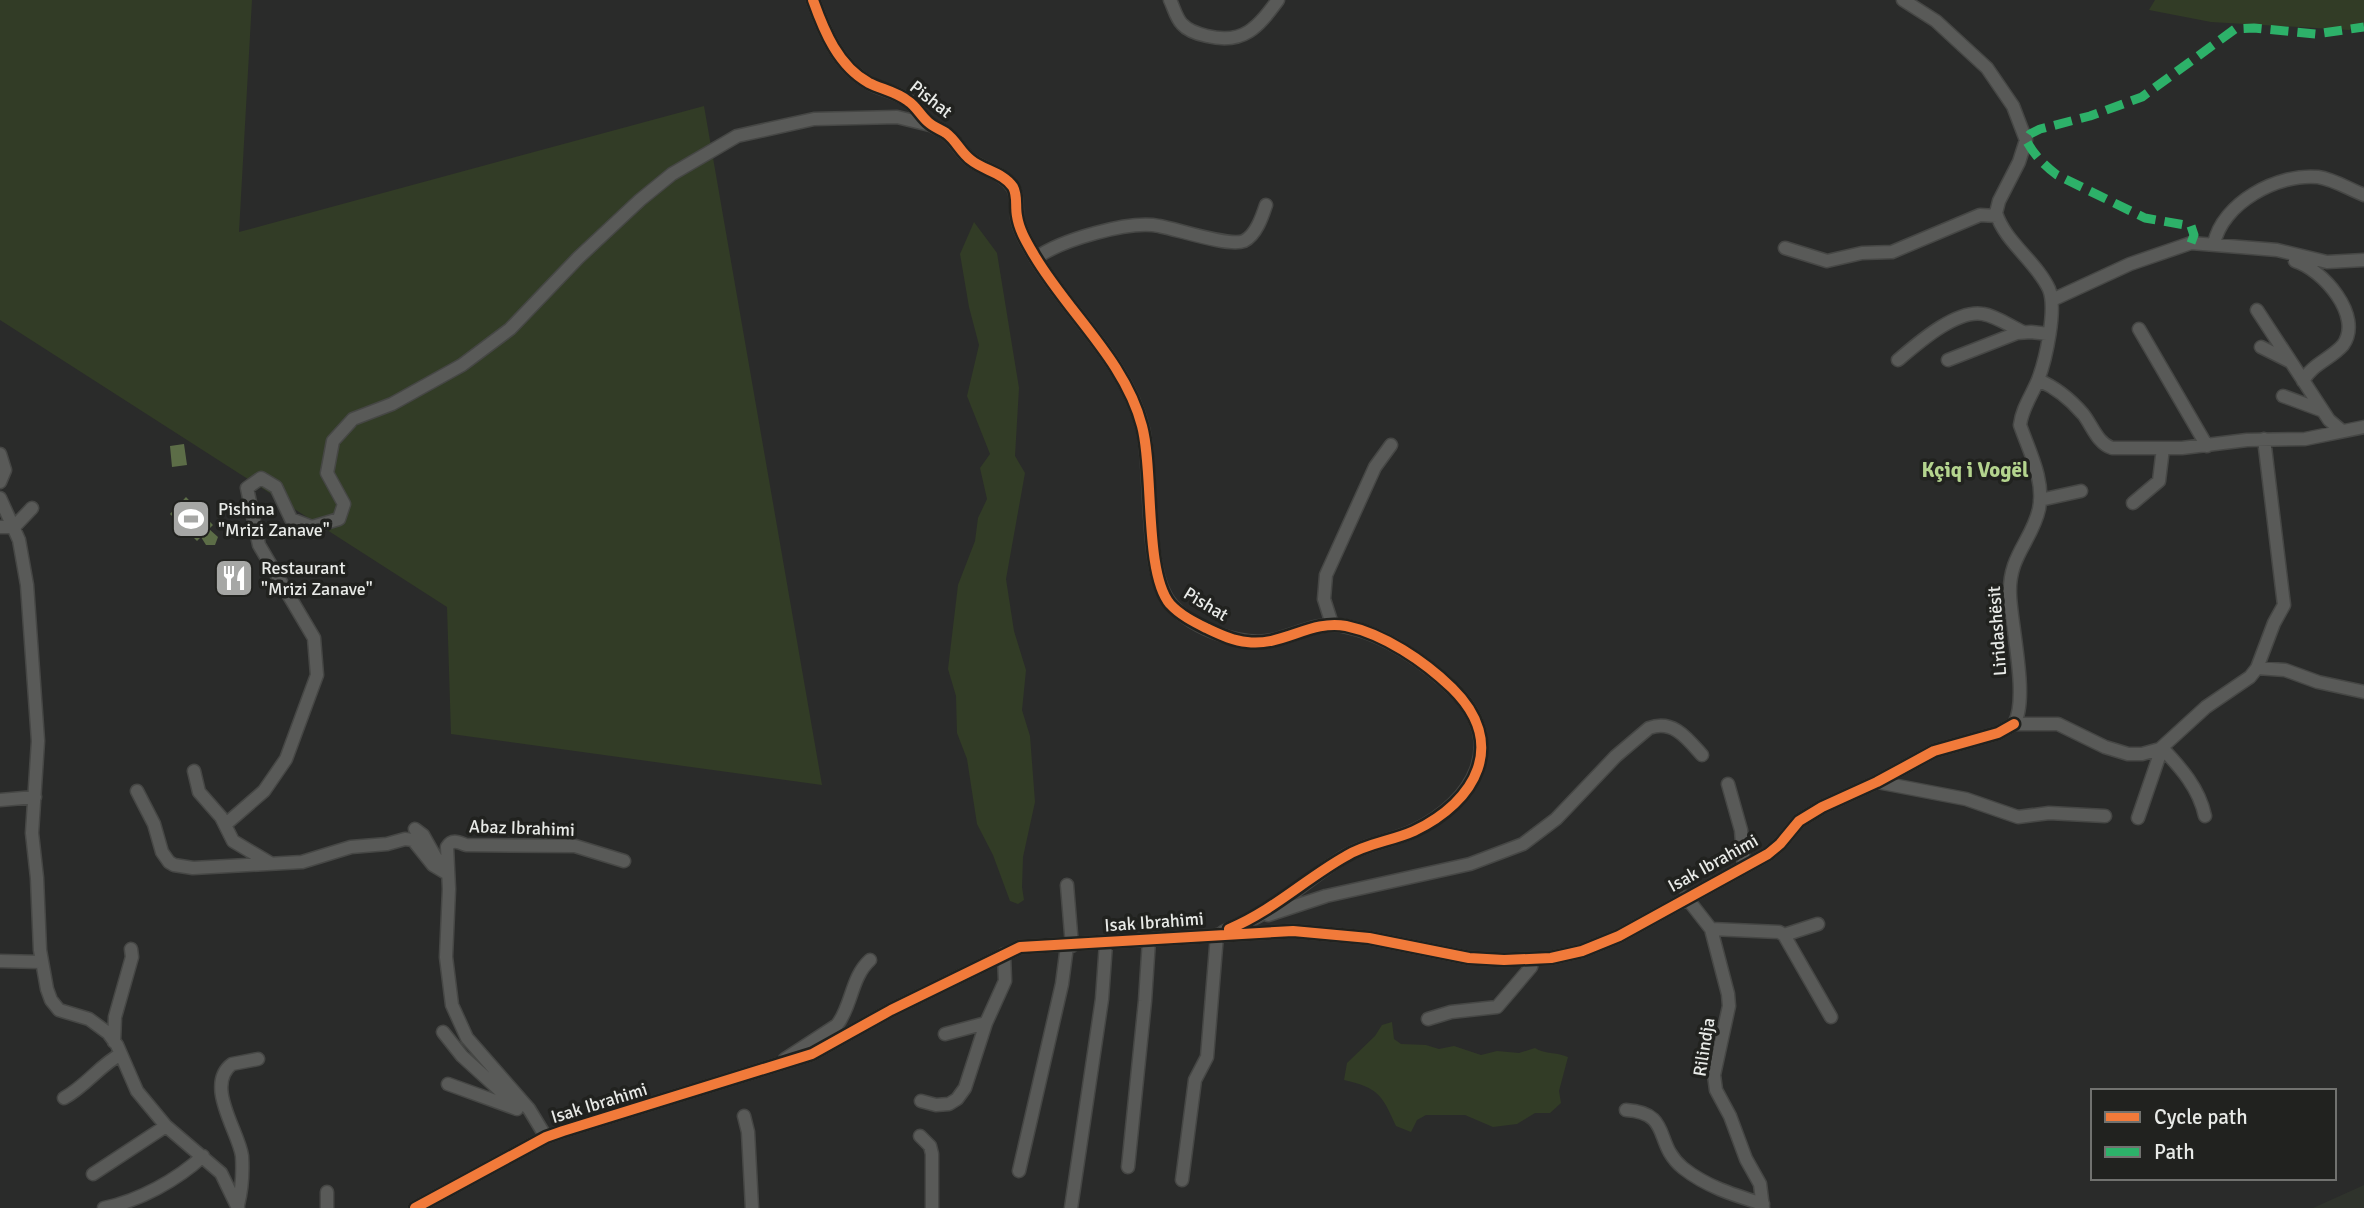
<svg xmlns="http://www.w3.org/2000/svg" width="2364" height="1208" font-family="Signika,sans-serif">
  <rect width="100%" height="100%" fill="#2a2b2a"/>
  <path fill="#2f332c" d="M2364 1185V1208H2313Z"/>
  <path fill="#323c26" d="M0 0H252L239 232 704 106 822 785 451 734 447 607 0 320Z
    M2155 0H2364V25L2349 30 2211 22 2149 10Z
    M974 222 997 253 1019 388 1015 456 1025 473 1006 579 1014 631 1026 670 1022 710 1030 736 1035 802 1023 857 1022 887 1024 900 1018 904 1010 901 993 855 977 824 967 759 957 733 956 696 948 669 958 585 975 541 978 518 987 499 980 468 990 454 967 396 979 345 969 307 960 254Z
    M1392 1022 1394 1039 1401 1044 1426 1045 1439 1049 1454 1046 1481 1055 1497 1051 1519 1053 1535 1048C1544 1054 1556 1052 1568 1057L1559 1091 1561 1103 1550 1113H1535L1517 1124 1493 1127 1465 1115H1426L1417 1120 1411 1132 1396 1126C1382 1095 1379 1088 1344 1080L1347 1063 1375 1036 1382 1025Z"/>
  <path fill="#5c6d47" d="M184 444 187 465 172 467 170 446Z
    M186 497 213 525 209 529 218 537 215 545H206L201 537 197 541 170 514Z"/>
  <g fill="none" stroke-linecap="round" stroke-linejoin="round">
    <g stroke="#464745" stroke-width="15">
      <path id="minor" d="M813 0C824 31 838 66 869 83 881 90 897 92 909 101 916 107 921 116 928 123 934 128 941 129 947 134 956 141 961 153 971 160 984 170 1005 174 1013 188 1018 197 1016 207 1017 217 1019 231 1028 245 1035 257 1069 314 1127 362 1143 429 1153 474 1143 576 1173 606 1194 629 1242 647 1273 640 1296 635 1318 621 1343 626 1384 633 1426 663 1455 691 1507 744 1473 802 1415 830 1393 841 1368 843 1347 855 1315 873 1288 900 1257 917 1246 923 1234 926 1223 932
        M1170 0C1174 8 1176 18 1182 24 1188 31 1198 34 1207 36 1244 45 1258 27 1278 0
        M1903 0 1936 21 1987 68 2013 106 2026 140 2019 162 1999 201 1996 213C2005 242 2036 261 2049 289 2057 309 2046 359 2038 380 2032 395 2022 408 2020 425 2029 451 2045 480 2039 509 2032 541 2008 556 2010 595 2011 625 2029 699 2014 724
        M2214 244C2222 203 2278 173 2318 177 2333 179 2349 189 2364 195
        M1785 248 1827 261 1862 253 1892 252 1980 215 1997 216
        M1036 258C1061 240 1129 220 1159 226 1177 229 1228 247 1244 241 1256 235 1262 217 1266 205
        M2295 261C2322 269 2364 316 2343 345 2331 359 2312 364 2303 381
        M2052 300 2130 264 2191 243 2277 250 2327 262 2364 260
        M2257 310 2329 420 2342 431
        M2139 329 2207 446
        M2261 347 2289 361
        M1898 360C1917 344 1956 309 1983 314 1996 316 2010 326 2023 332
        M1948 360 2017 333 2031 332 2049 334
        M2038 380C2055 387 2071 400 2083 414 2092 425 2097 443 2112 448H2182L2247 440 2305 439 2364 427
        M2283 396 2321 410
        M0 454 5 470 0 482
        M0 498 19 540 27 585 38 741 32 833 37 878 40 950 47 989 51 1000 59 1010 89 1019 108 1033 117 1045 137 1091 166 1126 221 1173 238 1208
        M2040 500 2081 491
        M2133 503 2159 481 2163 448
        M0 527H14L32 508
        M1332 624 1324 599 1326 575 1375 467 1391 445
        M2257 668 2285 670 2318 682 2364 692
        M2014 724H2058L2105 747 2128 754H2142L2160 749 2206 707 2250 677 2257 668 2274 623 2284 605 2264 439
        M2162 748C2181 768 2199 788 2205 816
        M194 771 199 792 221 817 233 841 270 863
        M1877 782 1966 799 2018 817 2049 813 2105 816
        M1728 784 1741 830 1744 867
        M137 791 154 824 162 852 169 862 174 865 193 868 302 862 351 847 387 844 405 839 413 840 433 865 448 874
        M0 800 35 797
        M2138 818 2162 748
        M226 824 264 791 286 759 317 675 314 638 259 545 247 488 261 478 276 487 291 519 312 527 339 519 344 504 327 473 333 441 353 419 392 404 462 365 510 329 578 258 640 200 672 174 737 136 814 119 897 117 930 125
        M415 829 423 835 437 860
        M1067 885 1072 946
        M1686 897 1711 929 1728 994 1729 1006 1714 1075 1716 1090 1730 1116 1746 1159 1760 1184 1763 1208
        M1268 915 1326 896 1470 864 1523 844 1556 819 1616 756 1649 728C1673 719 1687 738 1702 755
        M1711 929 1779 932 1784 935 1818 924
        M1784 935 1831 1017
        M0 961 41 962
        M1428 1019 1451 1012 1497 1007 1531 967 1533 959
        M443 1032 462 1056 517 1106
        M945 1034 986 1023
        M114 1042 115 1017 132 957 131 949
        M785 1059 837 1025C852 1006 851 977 870 960
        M448 1084 517 1109
        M64 1098C86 1086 100 1065 121 1054
        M921 1101 936 1105 949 1104 957 1099 965 1088 986 1023 1005 981 1004 954
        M1626 1110C1673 1113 1653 1144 1683 1168 1707 1187 1734 1195 1763 1204
        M744 1116 748 1132 752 1208
        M920 1136 930 1146 932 1154V1208
        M546 1137 529 1109 467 1038 452 1005 446 957 449 889 447 847C452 839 458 842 466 845L575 846 624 861
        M1128 1167 1145 1001 1149 940
        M1019 1171 1062 984 1067 946
        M93 1174 166 1126
        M1182 1180 1195 1080 1207 1057 1217 935
        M238 1205C242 1189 243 1172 242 1156 239 1132 204 1085 232 1064L258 1059
        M104 1208C139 1201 177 1180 203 1156
        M327 1208V1192
        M415 1208 546 1137 563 1131 812 1054 891 1010 1020 947 1293 931 1369 938 1469 958 1504 960 1551 958 1582 951 1619 936 1768 854 1780 844 1799 821 1822 807 1877 782 1934 751 1998 733 2014 724
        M1071 1208 1102 999 1106 943"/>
    </g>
    <use href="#minor" stroke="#595a58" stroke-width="12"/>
    <path stroke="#2db169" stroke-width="9" stroke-dasharray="18 9" stroke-linecap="butt" d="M2191 243 2194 235 2191 226 2145 218 2057 175C2044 165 2034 155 2026 140L2030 134 2040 129 2090 116 2142 97 2235 29 2254 28 2316 34 2364 27"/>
    <g stroke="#21221f" stroke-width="15">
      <path id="cycleway" d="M813 0C824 31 838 66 869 83 881 89 897 92 908 101 916 106 921 116 928 122 933 127 940 129 946 133 956 140 961 153 971 160 983 170 1004 173 1013 187 1018 196 1015 206 1017 216 1019 230 1027 243 1034 255 1068 313 1125 360 1142 426 1154 470 1144 573 1170 604 1180 615 1194 622 1206 628 1219 634 1233 641 1247 642 1282 647 1311 619 1346 626 1384 634 1424 661 1452 688 1508 743 1477 801 1414 831 1392 841 1367 843 1346 856 1305 879 1274 910 1229 929
        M415 1208 546 1137 563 1131 812 1054 891 1010 1020 947 1293 931 1369 938 1469 958 1504 960 1551 958 1582 951 1619 936 1768 854 1780 844 1799 821 1822 807 1877 782 1934 751 1998 733 2014 724"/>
    </g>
    <use href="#cycleway" stroke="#f17a3a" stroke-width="10"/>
  </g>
  <defs>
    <g id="stadium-square" transform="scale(2.0125)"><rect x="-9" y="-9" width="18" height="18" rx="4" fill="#a6a7a5" stroke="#21221f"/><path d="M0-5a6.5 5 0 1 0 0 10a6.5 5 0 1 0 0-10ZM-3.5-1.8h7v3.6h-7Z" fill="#fff"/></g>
    <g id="restaurant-square" transform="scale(2.0125)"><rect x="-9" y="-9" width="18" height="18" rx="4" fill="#a6a7a5" stroke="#21221f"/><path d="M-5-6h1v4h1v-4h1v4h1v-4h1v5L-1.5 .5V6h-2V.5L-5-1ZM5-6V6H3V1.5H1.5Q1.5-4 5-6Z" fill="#fff"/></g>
  </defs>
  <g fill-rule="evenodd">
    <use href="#stadium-square" x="191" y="519"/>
    <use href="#restaurant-square" x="234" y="578"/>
  </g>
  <g text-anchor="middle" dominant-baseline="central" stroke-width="7" stroke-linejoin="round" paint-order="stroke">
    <g font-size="18" fill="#e8eae7" stroke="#21221f">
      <text transform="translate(931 99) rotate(38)">Pishat</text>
      <text transform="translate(1206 604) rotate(31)">Pishat</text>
      <text transform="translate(1997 631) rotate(-94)">Liridashësit</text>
      <text transform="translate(522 828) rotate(2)">Abaz Ibrahimi</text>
      <text transform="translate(1713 863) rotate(-29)">Isak Ibrahimi</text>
      <text transform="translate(1154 922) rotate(-4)">Isak Ibrahimi</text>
      <text transform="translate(1704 1047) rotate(-81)">Rilindja</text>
      <text transform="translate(599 1103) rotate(-17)">Isak Ibrahimi</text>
    </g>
    <g font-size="18" fill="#e8eae7" stroke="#21221f" text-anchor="start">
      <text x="218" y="509">Pishina<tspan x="218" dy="21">"Mrizi Zanave"</tspan></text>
      <text x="261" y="568">Restaurant<tspan x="261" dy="21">"Mrizi Zanave"</tspan></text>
    </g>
    <g font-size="21" font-weight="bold" fill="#b4d48e" stroke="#21221f">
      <text x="1975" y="470">Kçiq i Vogël</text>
    </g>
  </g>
  <rect x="2091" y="1089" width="245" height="91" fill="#21221f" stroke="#71726f" stroke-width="2"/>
  <rect x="2105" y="1112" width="35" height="10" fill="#f17a3a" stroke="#71726f" stroke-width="2"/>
  <text x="2154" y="1124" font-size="21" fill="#e8eae7">Cycle path</text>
  <rect x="2105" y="1147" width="35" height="10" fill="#2db169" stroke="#71726f" stroke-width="2"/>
  <text x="2154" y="1159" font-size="21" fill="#e8eae7">Path</text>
</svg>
